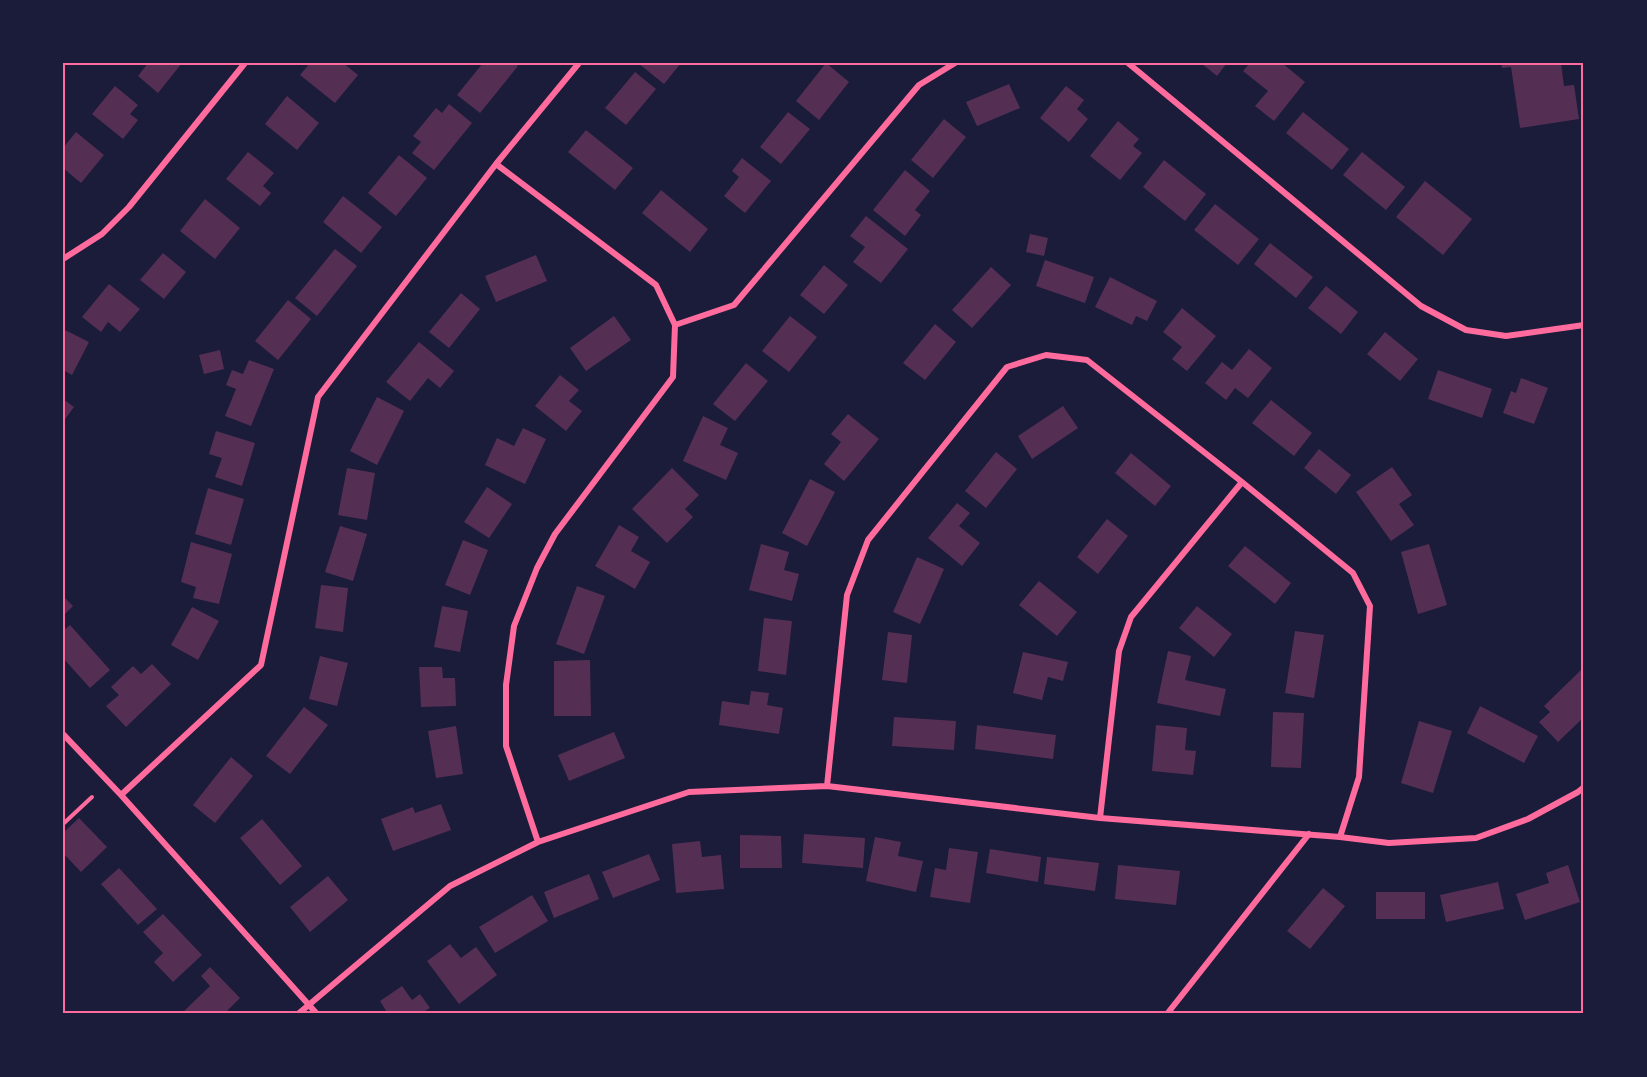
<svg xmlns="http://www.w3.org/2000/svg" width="1647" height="1077" font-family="'Alegreya Sans',sans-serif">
  <rect width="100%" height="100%" fill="#1b1b3a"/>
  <path fill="#542f53" d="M148 63H182L158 93 138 76Z
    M310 63H343L358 75 335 103 300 75Z
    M483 63H514L518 66 480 113 457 95Z
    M638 63H681L664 84Z
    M826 63 849 82 819 120 796 101Z
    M1201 63H1227L1217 76Z
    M1250 63H1282L1305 82 1274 121 1255 106 1268 91 1243 71Z
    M1501 63H1561L1564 86 1574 85 1579 119 1520 128 1511 67 1502 68Z
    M635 72 656 89 626 125 605 108Z
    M1009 84 1020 108 977 126 966 102Z
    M115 86 138 105 130 114 138 120 123 139 92 114Z
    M1066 86 1084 100 1077 109 1088 119 1069 142 1040 118Z
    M287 96 319 123 297 150 265 124Z
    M449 104 472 123 434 170 412 153 421 142 413 136 436 108 442 113Z
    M788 112 810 129 781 164 760 147Z
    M1303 112 1349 149 1332 170 1286 133Z
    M944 119 966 137 933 178 911 160Z
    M1118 121 1139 139 1133 146 1142 153 1120 180 1090 156Z
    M586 130 633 168 615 190 568 152Z
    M76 132 104 155 81 183 63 168V148Z
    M248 152 274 173 263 186 271 193 260 206 226 179Z
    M1362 152 1405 187 1386 210 1343 175Z
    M399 155 427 178 396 216 368 193Z
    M742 158 771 181 745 213 724 196 739 177 732 171Z
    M1164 160 1206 194 1185 221 1143 187Z
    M905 170 930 191 915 210 921 215 905 236 873 210Z
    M1425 181 1472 219 1443 255 1396 217Z
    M661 190 708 229 690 252 642 213Z
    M343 196 382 227 361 253 323 222Z
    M205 199 240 228 215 259 180 231Z
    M1215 204 1259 239 1238 265 1194 230Z
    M866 216 908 249 881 283 853 262 865 247 850 236Z
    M1030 234 1048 238 1044 256 1026 252Z
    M1270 243 1313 277 1296 298 1254 264Z
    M335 249 357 266 317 316 295 298Z
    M163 253 186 272 164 299 140 280Z
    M536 255 547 281 496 302 485 276Z
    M1045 260 1094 277 1085 303 1036 286Z
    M824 265 848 285 824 314 800 295Z
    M991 267 1011 285 972 328 952 310Z
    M1110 277 1157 301 1147 321 1136 316 1132 325 1095 307Z
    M109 284 140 309 120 332 108 322 101 332 82 317Z
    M1326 286 1358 312 1341 334 1308 308Z
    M461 293 480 309 449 348 429 332Z
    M288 300 311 319 278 360 255 341Z
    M1182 308 1216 336 1187 371 1172 359 1182 347 1163 332Z
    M614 316 631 340 586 371 570 348Z
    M790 316 817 337 789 372 762 351Z
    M935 324 956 342 925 380 903 363Z
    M63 329 89 342 72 375 63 370Z
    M1385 332 1418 359 1400 381 1367 354Z
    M419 342 454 371 440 388 428 378 410 401 386 382Z
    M1249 349 1272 368 1248 398 1235 388 1226 400 1205 383 1222 362 1232 370Z
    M220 350 224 369 204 374 199 355Z
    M249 360 274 369 251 426 225 416 236 389 226 385 232 370 243 374Z
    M746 363 768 381 735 421 713 404Z
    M1438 370 1492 389 1482 418 1428 399Z
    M560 375 579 390 569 401 582 411 566 431 535 406Z
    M1521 378 1548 388 1534 424 1503 413 1511 391 1516 393Z
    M377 397 404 411 377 465 350 451Z
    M63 399 74 407 63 422Z
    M1271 400 1312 433 1294 456 1252 423Z
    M1063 406 1078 428 1032 459 1018 436Z
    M848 414 879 439 844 481 824 464 841 442 831 434Z
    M703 416 728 428 720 445 738 453 726 480 683 461Z
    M523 428 546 439 525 484 485 465 497 438 514 446Z
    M216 431 255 443 242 486 215 477 222 458 209 454Z
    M1319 449 1351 475 1336 494 1304 468Z
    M996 452 1017 469 986 508 965 491Z
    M1131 453 1171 486 1155 506 1115 473Z
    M1392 467 1412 495 1399 504 1414 525 1391 541 1356 492Z
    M347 468 375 473 367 520 338 515Z
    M672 468 699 495 685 509 693 517 667 543 632 509Z
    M810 479 835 492 807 546 782 533Z
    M487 487 512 504 489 538 464 522Z
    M208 488 244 499 231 545 195 534Z
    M957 503 970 513 959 526 980 543 962 566 928 538Z
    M1107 519 1128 536 1098 574 1077 557Z
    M619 525 639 537 631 551 650 562 635 589 595 566Z
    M340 526 367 534 353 581 325 572Z
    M463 540 488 550 470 595 445 585Z
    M191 542 232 554 219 604 193 598 196 587 181 582Z
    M761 544 789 552 784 570 799 574 792 601 749 590Z
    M1429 544 1447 605 1418 614 1401 552Z
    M1245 546 1291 583 1275 604 1228 566Z
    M917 557 944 569 920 624 893 612Z
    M1039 581 1077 612 1057 636 1019 605Z
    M321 585 348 588 343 632 315 628Z
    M577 586 605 596 584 654 556 644Z
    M63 596 73 606 63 616Z
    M442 606 468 611 460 652 434 647Z
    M1197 606 1232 634 1214 657 1179 628Z
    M192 607 219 621 198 660 171 645Z
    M764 618 792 621 786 675 758 671Z
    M70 625 110 670 90 688 63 658V631Z
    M1295 631 1324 635 1314 698 1285 693Z
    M888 632 912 635 907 683 882 680Z
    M1168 651 1191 656 1185 680 1226 689 1220 716 1157 703Z
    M1023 652 1068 662 1063 681 1048 677 1042 700 1013 693Z
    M320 656 348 663 337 706 309 699Z
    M590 660 591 716H554V661Z
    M152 664 171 684 126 727 106 706 119 695 111 687 133 666 141 674Z
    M419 667H442L443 678H455L456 706 421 707Z
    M1581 670 1584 673V717L1558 742 1539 722 1550 712 1544 706Z
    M751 691 769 693 767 705 783 708 779 734 719 725 722 701 749 705Z
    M1480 706 1538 736 1524 763 1467 733Z
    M304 707 328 725 290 774 266 756Z
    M1273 712 1304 713 1301 768 1271 767Z
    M894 717 956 721 954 750 892 746Z
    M1419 721 1452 731 1433 793 1401 783Z
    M977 725 1056 735 1053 759 975 749Z
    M1156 725 1187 728 1185 750 1196 751 1193 775 1152 771Z
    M456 726 463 774 436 778 428 731Z
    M614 732 625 758 569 781 558 755Z
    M231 757 253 776 215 823 193 805Z
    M441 804 451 830 393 851 381 819 413 807 415 813Z
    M79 818 107 847 81 872 63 853V833Z
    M262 819 302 866 280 885 240 838Z
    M804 834 865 838 863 868 802 863Z
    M740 835 781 836 782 868H740Z
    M875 837 901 842 898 856 923 861 916 892 866 881Z
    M700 841 702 857 721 855 724 889 676 893 672 844Z
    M949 848 978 852 970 903 930 897 935 868 946 870Z
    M990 849 1041 857 1038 882 986 873Z
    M649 854 660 880 613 898 602 872Z
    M1047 857 1099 863 1095 891 1044 884Z
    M1118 865 1180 871 1176 905 1115 899Z
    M1568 865 1580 902 1525 920 1516 894 1549 883 1546 873Z
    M119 868 157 909 138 925 101 884Z
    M589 874 599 899 554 918 544 892Z
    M328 876 348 900 310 932 290 907Z
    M1498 882 1504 909 1446 922 1440 895Z
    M1323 888 1345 906 1310 949 1287 931Z
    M1376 892H1425V919H1376Z
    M532 895 548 921 495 953 479 927Z
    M163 914 202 955 173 982 154 962 163 953 143 932Z
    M450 944 461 958 476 947 497 975 459 1004 427 961Z
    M210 967 240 998 224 1014H181L210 986 201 976Z
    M402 986 412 1000 420 994 430 1008 422 1013 423 1014H388L380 1001Z"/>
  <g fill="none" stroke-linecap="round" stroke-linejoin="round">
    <path stroke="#ff6b9d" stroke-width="4" d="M63 824 92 797"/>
    <path stroke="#ff6b9d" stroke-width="6" d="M1128 63 1421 306 1466 330 1506 336 1584 325
      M496 164 656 285 675 325 673 377 555 534 537 568 514 626 506 685V746L538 842
      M63 259 102 234 129 207 245 63
      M675 325 734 305 919 85 955 63
      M63 734 121 795 317 1014
      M827 786 847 595 868 540 1007 367 1046 355 1087 360 1242 482 1353 573 1370 606 1359 777 1340 837
      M121 795 261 665 318 397 496 164 579 63
      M1100 818 1119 651 1131 617 1242 482
      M298 1014 450 886 538 842 689 792 827 786 1100 818 1340 837 1389 843 1476 838 1528 819 1578 792 1584 787
      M1167 1014 1309 834"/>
  </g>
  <rect width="1647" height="1077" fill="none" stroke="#1b1b3a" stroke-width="129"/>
  <rect x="64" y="64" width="1518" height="948" fill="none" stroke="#ff6b9d" stroke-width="2"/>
</svg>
